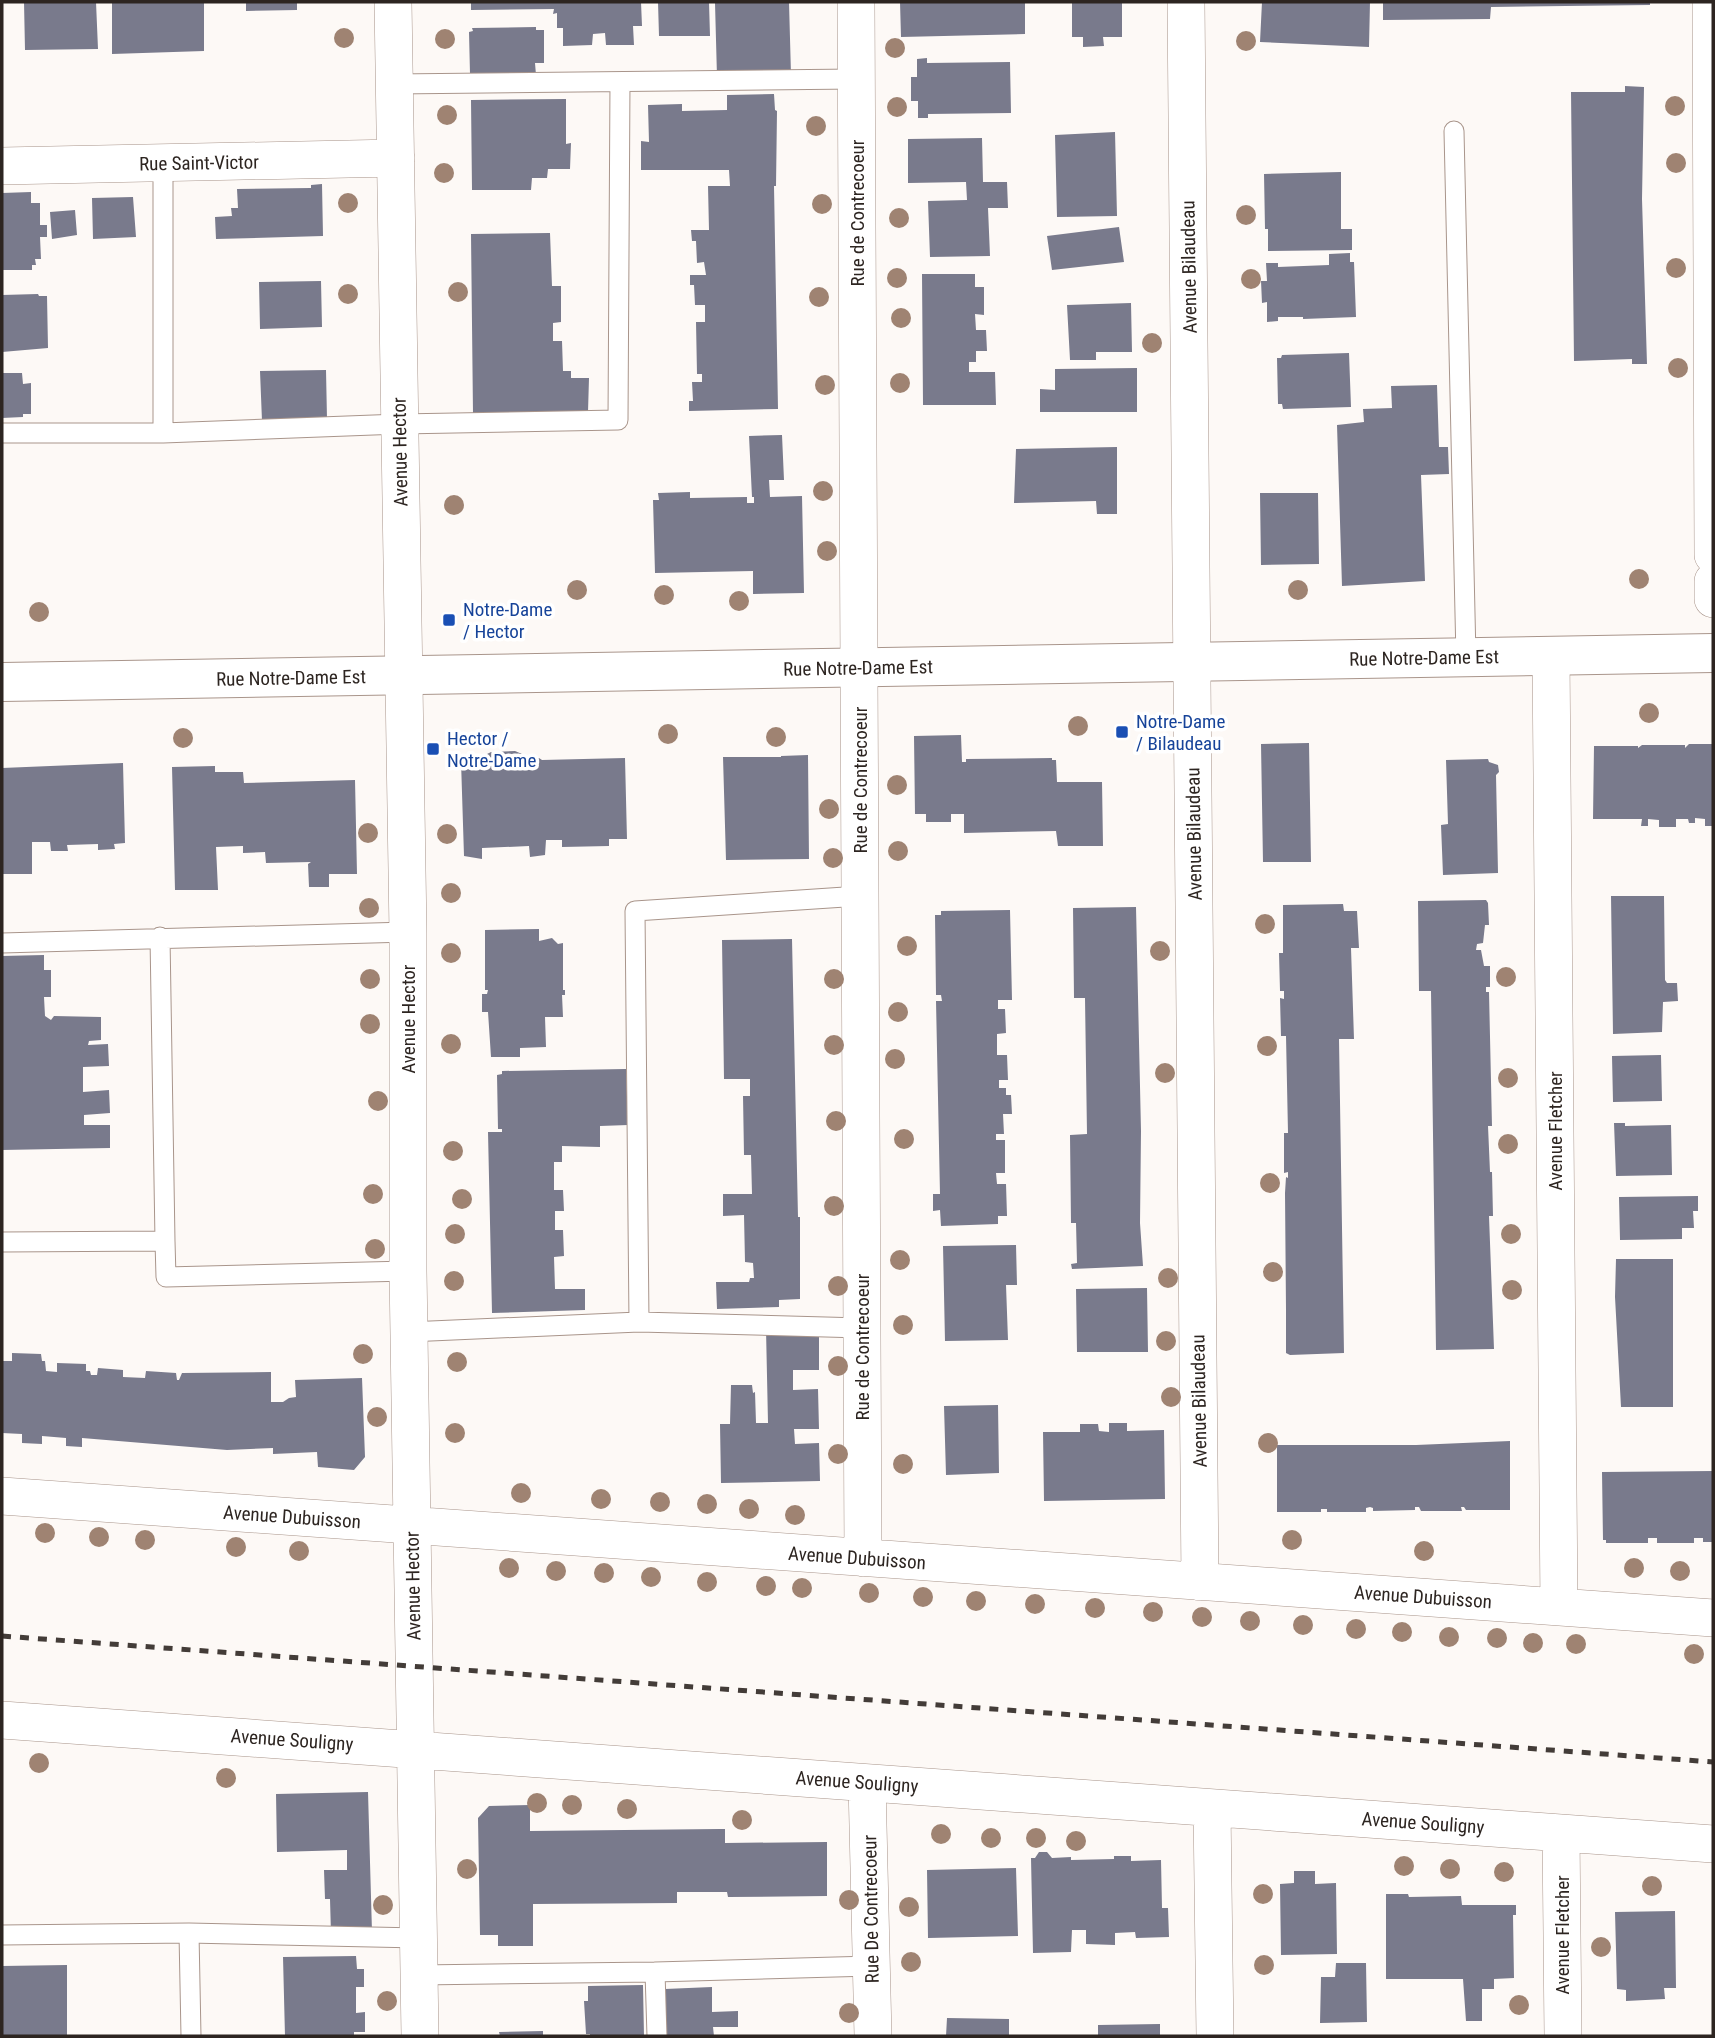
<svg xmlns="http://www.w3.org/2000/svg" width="1715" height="2038" font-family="'Roboto Condensed',sans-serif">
  <rect width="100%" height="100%" fill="#fdf9f6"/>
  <path fill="#797a8c" d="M24 2H96L98 49 25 50Z
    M112 2H204V51L112 54Z
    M246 2H297V10L246 11Z
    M471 2H641L642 26H633L634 45H606L605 33 593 34 592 45 563 46V28H557V13L553 14 554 9 471 10Z
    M658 2H709L710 36H659Z
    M731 2H789L791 75 717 77 715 3Z
    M900 2H1025V34L901 37Z
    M1072 2H1122V37H1103L1104 46 1083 47V37H1072Z
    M1262 2H1370L1369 47 1260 42Z
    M1383 2H1650V5L1491 7 1490 19 1383 20Z
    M536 27V30H544V63H535L536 75 472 76V73L470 74 469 32 473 31 472 28Z
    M927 58V63L1010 62 1011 113 928 114V118H918V101H911V77H917V59Z
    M1625 86 1644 87 1642 199 1647 364H1632V359L1574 361 1571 92H1625Z
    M774 94 775 110 777 111 776 186H774L778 409 689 411V401H693L692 382H702V374H697L696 322H705V305H695L694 285H690V275H706L704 262 697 263 696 241H692L691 230H709L708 186H730L729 170H641V141L649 142 648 105 682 104V111L727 110V95Z
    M566 99V144L571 143 570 169H548L547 178H532L531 190H472L471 100Z
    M1115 132 1117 216 1057 217 1055 135Z
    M982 138 983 182H1007L1008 208H988L990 256 930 257 928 201 967 200 966 182 908 183V139Z
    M1341 172V229H1352V250L1268 251V229H1265L1264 174Z
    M322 184 323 236 216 239 215 217 232 216 231 208H238L237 189 311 188V185Z
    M31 192V203H40V225H47V237H40L41 259H35L36 265H32V270H2V193Z
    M133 197 136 237 93 239 92 198Z
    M75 210 77 235 52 239 50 212Z
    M1119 227 1124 262 1052 270 1047 236Z
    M550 233 552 286H561V322L553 323V341H562L563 371H571V378H589L588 412 473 414 471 234Z
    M1350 253V262H1354L1356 317 1303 319V317H1278V321L1267 322V302L1262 303 1261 281H1267L1266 263H1278V267L1329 265V254Z
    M922 274H975V287H984V315L975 314 976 330H986L987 351H976V362H969V372H995L996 405H923Z
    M321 281 322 327 260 329 259 282Z
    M38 294 39 296H47L48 348 2 352V295Z
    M1131 303 1132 352H1096V360H1070L1067 305Z
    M1349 353 1351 407 1283 409 1282 404H1278L1277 358H1281L1282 355Z
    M1137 368V412H1040V389L1055 390V369Z
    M326 370 327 419 262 421 260 371Z
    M2 373H22L23 384 31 383V414H23V417L2 418Z
    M1437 385 1439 447H1448L1449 474 1421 475 1425 581 1342 586 1337 425 1364 422 1363 409 1392 408 1391 386Z
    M782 435 784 480H769L770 497 802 496 804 593 753 594V571L655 573 653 500H659L658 493 690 492V498L747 497V503H754V497H752L749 436Z
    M1117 447V514H1097L1096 501 1014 503 1016 449Z
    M1260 493H1318L1319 564 1261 565Z
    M961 735 962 762H966V759L1052 758V760H1056L1057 782H1102L1103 846H1058L1056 831 964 833V814H951V822H926V814H915L914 736Z
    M1309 743 1311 862H1263L1261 744Z
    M1689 744H1713V826H1705V819L1695 818V823H1689L1688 819H1676V827H1659V820L1648 819V826H1641L1642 819H1593L1594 746H1638V748L1642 745H1685V748Z
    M515 751 522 754 521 760 539 758 542 760 625 758 627 839H609V846L562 847V840H546L545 855 530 857 529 846 482 848V859L464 856 461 761H485V755L491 752Z
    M808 755 809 859 726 860 723 757H781V756Z
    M1488 759 1489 762 1498 765 1499 772 1496 775 1498 873 1443 875 1441 825 1448 824 1446 760Z
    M123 763 125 843 114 844 115 849 98 850V844L67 845 68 851H51L50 842H32V874H2V768Z
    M215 766V772H243L244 783 355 780 357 874H329V887H309L308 864 311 862 266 863 265 852 243 853V846L216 847 218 890H175L172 767Z
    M1611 896H1664L1665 980 1667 983H1677L1678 1001 1663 1002 1662 1032 1613 1034Z
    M1486 900 1488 903 1489 925H1485L1483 943 1477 944 1476 950H1481L1484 966H1490V987H1486V992H1489L1492 1126H1488L1490 1172H1492L1493 1216H1489L1494 1349 1436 1350 1431 991H1419L1418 901Z
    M1343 904 1344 911H1357L1359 948H1351L1354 1039H1339L1344 1353 1290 1355 1286 1353V1309L1285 1193 1286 1177 1288 1178V1172L1284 1173V1133H1288L1286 1036H1281L1280 998 1284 999V991H1280L1279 953H1283V905Z
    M1136 907 1141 1131 1140 1223 1143 1266 1072 1269 1071 1264 1077 1263 1076 1223H1071L1070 1135 1087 1134 1085 998H1074L1073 908Z
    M1010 910 1012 1000H998V1009H1005L1006 1033 997 1034V1055H1007L1008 1080H999V1088H1006V1095H1011L1012 1114H1003L1004 1134H996V1140H1005V1173H996L997 1184H1006L1007 1216H998V1224L941 1226 940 1210 933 1211V1194H940L936 1001H942L941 995H936L935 915H941V911Z
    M539 929V941L552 938 558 944 563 943V990H565V995H562L563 1017H545L546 1047 520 1048V1057H491L488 1012H482V994H487L488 990H485V930Z
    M792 939 798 1217H800V1299L779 1300V1307L717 1309 716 1282H749L750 1278H754L753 1263 745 1262 744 1215 723 1216V1194H752L751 1155H744L743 1096H750V1079H724L722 940Z
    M44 955V970H51V997H44L45 1016 51 1020 54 1016 101 1017V1040L89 1041 88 1045 108 1044 109 1066 83 1067V1092L109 1090 110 1113 84 1115V1125H110V1148L2 1150V956Z
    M1661 1055 1662 1101 1613 1102 1612 1056Z
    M626 1069 628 1125 600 1126V1147L562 1146V1162H554V1190H563L564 1211H555V1230H563L564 1256 554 1257 555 1289H585V1310L492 1313 488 1132H502V1129H498L497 1075 502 1074V1071Z
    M1614 1123H1625V1126L1671 1125 1672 1175 1616 1176Z
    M1698 1196V1211H1693L1694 1228H1682V1239L1620 1240 1619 1197Z
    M1016 1245 1017 1285H1006L1008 1340 945 1341 943 1246Z
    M1616 1259H1673V1407H1621L1615 1297Z
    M1147 1288 1148 1352H1077L1076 1289Z
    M819 1327V1370H793V1390L818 1389 819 1429H794L795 1444 819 1443 820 1481 721 1483 720 1424H730L731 1385H752L753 1393 755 1392 756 1423H768L766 1329Z
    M12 1353 41 1354 42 1361H45L46 1371 57 1372V1363L86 1364V1371H90L91 1375H97L98 1368 123 1370V1377L145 1378 146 1371 176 1373 177 1380H179L182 1373 271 1372V1402H283L289 1398 296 1397 295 1380 362 1378 365 1457 354 1470 318 1467 317 1452 273 1454V1448L227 1450 82 1438V1447L66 1446V1438L42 1436V1444L22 1443V1434L2 1433V1361H12Z
    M998 1405 999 1473 946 1475 944 1406Z
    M1109 1423H1127V1431L1164 1430 1165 1499 1044 1501 1043 1432H1080V1424H1098L1099 1431 1109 1432Z
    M1510 1441V1510H1466L1464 1507H1461L1462 1511H1421L1419 1507H1415V1510L1373 1511V1508L1370 1507 1366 1508V1512H1327V1509H1321V1512H1277V1445H1416Z
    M1713 1471V1542H1703V1538H1694V1543H1657V1538H1648V1543H1606V1540H1603L1602 1472Z
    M368 1792 372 1932 331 1934 330 1899H325L324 1870H347V1850L277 1852 276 1794Z
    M530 1805V1831L719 1829H725V1843L827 1842V1896L728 1897 727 1892H677V1903L533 1904V1946H498V1935H480L478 1818 489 1806Z
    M1039 1852H1047L1052 1858 1071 1857V1860L1114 1859V1856H1131V1861L1161 1860 1162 1908H1168L1169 1937 1136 1938 1135 1932 1115 1933V1945L1086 1944V1930H1072L1071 1952 1033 1953 1031 1858H1035Z
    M1016 1868 1018 1936 928 1938 927 1870Z
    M1294 1871H1315V1884L1336 1883 1337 1954 1281 1955 1280 1884 1294 1883Z
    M1386 1894H1408L1409 1897 1461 1896 1462 1905H1516V1915H1513L1514 1978 1494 1979V1989H1482V2021H1466L1463 1979H1386Z
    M1675 1911 1676 1988H1664L1665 1999 1626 2001V1990L1617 1989 1615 1912Z
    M356 1956 357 1969H364V1987H356V2013L365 2012V2032H354V2036H285L283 1957Z
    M1336 1963H1366L1367 2022 1320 2023 1321 1977H1335Z
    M67 1965V2036H2V1966Z
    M643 1985 644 2036H590V2034H586L584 2001H588V1986Z
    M712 1987V2012L738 2011V2027H713L714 2036H666L665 1989Z
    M947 2018 1009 2019V2036H946Z
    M1160 2024V2036H1098V2025Z
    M543 2031V2036H500L499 2032Z"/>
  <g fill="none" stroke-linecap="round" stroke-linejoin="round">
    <g stroke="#a9958b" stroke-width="21">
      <path id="lane" d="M394 84 856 79
        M1454 131 1466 657
        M163 164V433L400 424 618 420 620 82
        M2 433H163
        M2 943 408 932
        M165 1241 166 1277 408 1271
        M2 1242 165 1241 160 937
        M639 1322 862 1328
        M408 1332 639 1322 635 911 860 896
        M189 1933 419 1938
        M2 1935 189 1933 191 2036
        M655 1972 657 2036
        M419 1975 655 1972 872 1966"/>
    </g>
    <g stroke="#a9958b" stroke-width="38">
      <path id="street" d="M393 2 408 932V1271L420 2036
        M856 2 863 1558
        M1186 2 1200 1582
        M1711 2 1713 555
        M2 166 396 158
        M1713 581V599
        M1551 656 1559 1607
        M2 1496 1713 1618
        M2 1720 1713 1844
        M867 1783 873 2036
        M1212 1808 1215 2036
        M1561 1833 1563 2036"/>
    </g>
    <g stroke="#a9958b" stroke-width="40">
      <path id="secondary" d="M2 682 1713 653"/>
    </g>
    <use href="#lane" stroke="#fff" stroke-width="19"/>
    <use href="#street" stroke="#fff" stroke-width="37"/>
    <use href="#secondary" stroke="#fff" stroke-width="38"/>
    <path stroke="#433c38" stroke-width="5" stroke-dasharray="9 9" stroke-linecap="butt" d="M2 1636 1713 1762"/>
  </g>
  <g fill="#9f8372">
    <circle cx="344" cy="38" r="10"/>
    <circle cx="445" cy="39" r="10"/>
    <circle cx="1246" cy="41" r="10"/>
    <circle cx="895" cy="48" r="10"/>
    <circle cx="1675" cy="106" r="10"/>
    <circle cx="897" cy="107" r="10"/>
    <circle cx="447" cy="115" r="10"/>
    <circle cx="816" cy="126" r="10"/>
    <circle cx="1676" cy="163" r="10"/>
    <circle cx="444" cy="173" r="10"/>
    <circle cx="348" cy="203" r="10"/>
    <circle cx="822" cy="204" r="10"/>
    <circle cx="1246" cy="215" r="10"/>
    <circle cx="899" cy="218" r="10"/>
    <circle cx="1676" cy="268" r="10"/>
    <circle cx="897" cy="278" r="10"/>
    <circle cx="1251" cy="279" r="10"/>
    <circle cx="458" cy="292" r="10"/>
    <circle cx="348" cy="294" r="10"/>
    <circle cx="819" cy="297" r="10"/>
    <circle cx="901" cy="318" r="10"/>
    <circle cx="1152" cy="343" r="10"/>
    <circle cx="1678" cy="368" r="10"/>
    <circle cx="900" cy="383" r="10"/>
    <circle cx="825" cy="385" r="10"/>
    <circle cx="823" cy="491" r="10"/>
    <circle cx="454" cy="505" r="10"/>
    <circle cx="827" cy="551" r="10"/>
    <circle cx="1639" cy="579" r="10"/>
    <circle cx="577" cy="590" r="10"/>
    <circle cx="1298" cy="590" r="10"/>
    <circle cx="664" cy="595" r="10"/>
    <circle cx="739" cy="601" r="10"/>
    <circle cx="39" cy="612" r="10"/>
    <circle cx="1649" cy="713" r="10"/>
    <circle cx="1078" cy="726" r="10"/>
    <circle cx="668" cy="734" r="10"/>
    <circle cx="776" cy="737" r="10"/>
    <circle cx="183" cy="738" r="10"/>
    <circle cx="897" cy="785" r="10"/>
    <circle cx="829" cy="809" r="10"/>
    <circle cx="368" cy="833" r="10"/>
    <circle cx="447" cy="834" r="10"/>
    <circle cx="898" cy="851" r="10"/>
    <circle cx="833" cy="858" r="10"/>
    <circle cx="451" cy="893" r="10"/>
    <circle cx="369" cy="908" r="10"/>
    <circle cx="1265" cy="924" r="10"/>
    <circle cx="907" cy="946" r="10"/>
    <circle cx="1160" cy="951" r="10"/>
    <circle cx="451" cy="953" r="10"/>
    <circle cx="1506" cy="977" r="10"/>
    <circle cx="370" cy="979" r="10"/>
    <circle cx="834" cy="979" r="10"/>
    <circle cx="898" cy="1012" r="10"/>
    <circle cx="370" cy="1024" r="10"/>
    <circle cx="451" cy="1044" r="10"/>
    <circle cx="834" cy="1045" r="10"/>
    <circle cx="1267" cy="1046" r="10"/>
    <circle cx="895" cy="1059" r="10"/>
    <circle cx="1165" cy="1073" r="10"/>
    <circle cx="1508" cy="1078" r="10"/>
    <circle cx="378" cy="1101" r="10"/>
    <circle cx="836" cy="1121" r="10"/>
    <circle cx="904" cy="1139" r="10"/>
    <circle cx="1508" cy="1144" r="10"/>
    <circle cx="453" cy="1151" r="10"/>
    <circle cx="1270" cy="1183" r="10"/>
    <circle cx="373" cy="1194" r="10"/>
    <circle cx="462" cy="1199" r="10"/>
    <circle cx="834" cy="1206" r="10"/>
    <circle cx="455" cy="1234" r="10"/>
    <circle cx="1511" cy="1234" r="10"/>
    <circle cx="375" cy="1249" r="10"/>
    <circle cx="900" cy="1260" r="10"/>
    <circle cx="1273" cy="1272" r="10"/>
    <circle cx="1168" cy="1278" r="10"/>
    <circle cx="454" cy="1281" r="10"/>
    <circle cx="838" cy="1286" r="10"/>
    <circle cx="1512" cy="1290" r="10"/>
    <circle cx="903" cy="1325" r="10"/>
    <circle cx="1166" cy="1341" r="10"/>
    <circle cx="363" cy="1354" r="10"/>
    <circle cx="457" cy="1362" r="10"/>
    <circle cx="838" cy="1366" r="10"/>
    <circle cx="1171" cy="1397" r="10"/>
    <circle cx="377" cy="1417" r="10"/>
    <circle cx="455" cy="1433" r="10"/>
    <circle cx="1268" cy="1443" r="10"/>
    <circle cx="838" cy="1454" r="10"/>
    <circle cx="903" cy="1464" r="10"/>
    <circle cx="521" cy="1493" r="10"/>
    <circle cx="601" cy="1499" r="10"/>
    <circle cx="660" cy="1502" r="10"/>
    <circle cx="707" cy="1504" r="10"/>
    <circle cx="749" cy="1509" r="10"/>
    <circle cx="795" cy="1515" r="10"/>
    <circle cx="45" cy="1533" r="10"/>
    <circle cx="99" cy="1537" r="10"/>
    <circle cx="145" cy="1540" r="10"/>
    <circle cx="1292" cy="1540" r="10"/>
    <circle cx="236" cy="1547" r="10"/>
    <circle cx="299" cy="1551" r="10"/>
    <circle cx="1424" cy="1551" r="10"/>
    <circle cx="509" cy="1568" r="10"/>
    <circle cx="1634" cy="1568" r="10"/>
    <circle cx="556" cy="1571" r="10"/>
    <circle cx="1680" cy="1571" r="10"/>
    <circle cx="604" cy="1573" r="10"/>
    <circle cx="651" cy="1577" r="10"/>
    <circle cx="707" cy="1582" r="10"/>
    <circle cx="766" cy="1586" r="10"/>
    <circle cx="802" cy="1588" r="10"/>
    <circle cx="869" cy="1593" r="10"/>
    <circle cx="923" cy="1597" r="10"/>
    <circle cx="976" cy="1601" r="10"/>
    <circle cx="1035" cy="1604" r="10"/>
    <circle cx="1095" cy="1608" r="10"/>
    <circle cx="1153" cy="1612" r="10"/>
    <circle cx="1202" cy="1617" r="10"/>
    <circle cx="1250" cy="1621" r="10"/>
    <circle cx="1303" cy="1625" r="10"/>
    <circle cx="1356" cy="1629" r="10"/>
    <circle cx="1402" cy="1632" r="10"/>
    <circle cx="1449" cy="1637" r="10"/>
    <circle cx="1497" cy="1638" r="10"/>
    <circle cx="1533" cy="1643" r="10"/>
    <circle cx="1576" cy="1644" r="10"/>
    <circle cx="1694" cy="1654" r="10"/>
    <circle cx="39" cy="1763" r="10"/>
    <circle cx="226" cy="1778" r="10"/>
    <circle cx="537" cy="1803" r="10"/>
    <circle cx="572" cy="1805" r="10"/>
    <circle cx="627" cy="1809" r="10"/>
    <circle cx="742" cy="1820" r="10"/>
    <circle cx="941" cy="1834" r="10"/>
    <circle cx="991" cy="1838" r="10"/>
    <circle cx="1036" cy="1838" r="10"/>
    <circle cx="1076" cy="1841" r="10"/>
    <circle cx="1404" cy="1866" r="10"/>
    <circle cx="467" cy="1869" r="10"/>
    <circle cx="1450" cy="1869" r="10"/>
    <circle cx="1504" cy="1872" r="10"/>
    <circle cx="1652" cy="1886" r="10"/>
    <circle cx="1263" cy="1894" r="10"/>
    <circle cx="849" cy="1900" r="10"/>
    <circle cx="383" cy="1905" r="10"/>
    <circle cx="909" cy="1907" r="10"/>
    <circle cx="1601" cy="1947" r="10"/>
    <circle cx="911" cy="1962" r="10"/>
    <circle cx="1264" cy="1965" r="10"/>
    <circle cx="387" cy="2001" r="10"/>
    <circle cx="1519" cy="2005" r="10"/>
    <circle cx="849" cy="2013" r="10"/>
  </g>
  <g fill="#1a4fb4" stroke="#fff" stroke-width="2.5">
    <rect x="442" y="613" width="14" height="14" rx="3.5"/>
    <rect x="1115" y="725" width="14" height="14" rx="3.5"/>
    <rect x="426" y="742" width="14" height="14" rx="3.5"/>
  </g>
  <g text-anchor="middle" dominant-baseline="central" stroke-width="7" stroke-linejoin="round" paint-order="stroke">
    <g font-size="19" fill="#2d2521" stroke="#fff">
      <text transform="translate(199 163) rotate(-1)">Rue Saint-Victor</text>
      <text transform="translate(857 213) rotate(-90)">Rue de Contrecoeur</text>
      <text transform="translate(1189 267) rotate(-91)">Avenue Bilaudeau</text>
      <text transform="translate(400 452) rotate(-91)">Avenue Hector</text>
      <text transform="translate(1424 658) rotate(-1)">Rue Notre-Dame Est</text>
      <text transform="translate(858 668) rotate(-1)">Rue Notre-Dame Est</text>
      <text transform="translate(291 678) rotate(-1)">Rue Notre-Dame Est</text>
      <text transform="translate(860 780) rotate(-90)">Rue de Contrecoeur</text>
      <text transform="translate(1194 834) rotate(-91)">Avenue Bilaudeau</text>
      <text transform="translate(408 1019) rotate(-90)">Avenue Hector</text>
      <text transform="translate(1555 1131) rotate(-90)">Avenue Fletcher</text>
      <text transform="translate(862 1347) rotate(-90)">Rue de Contrecoeur</text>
      <text transform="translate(1199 1401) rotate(-91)">Avenue Bilaudeau</text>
      <text transform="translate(292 1517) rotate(4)">Avenue Dubuisson</text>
      <text transform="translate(857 1558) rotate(4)">Avenue Dubuisson</text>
      <text transform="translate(413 1586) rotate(-91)">Avenue Hector</text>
      <text transform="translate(1423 1597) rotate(4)">Avenue Dubuisson</text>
      <text transform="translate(292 1740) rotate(4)">Avenue Souligny</text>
      <text transform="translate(857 1782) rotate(4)">Avenue Souligny</text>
      <text transform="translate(1423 1823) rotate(4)">Avenue Souligny</text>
      <text transform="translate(871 1909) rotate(-91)">Rue De Contrecoeur</text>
      <text transform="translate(1562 1935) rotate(-90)">Avenue Fletcher</text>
    </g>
    <g font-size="19" fill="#164399" stroke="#fff" text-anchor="start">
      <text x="463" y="609">Notre-Dame<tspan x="463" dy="22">/ Hector</tspan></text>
      <text x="1136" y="721">Notre-Dame<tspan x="1136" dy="22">/ Bilaudeau</tspan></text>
      <text x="447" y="738">Hector /<tspan x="447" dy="22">Notre-Dame</tspan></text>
    </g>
  </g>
  <rect width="1715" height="2038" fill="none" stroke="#2d2521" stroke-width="7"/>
</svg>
